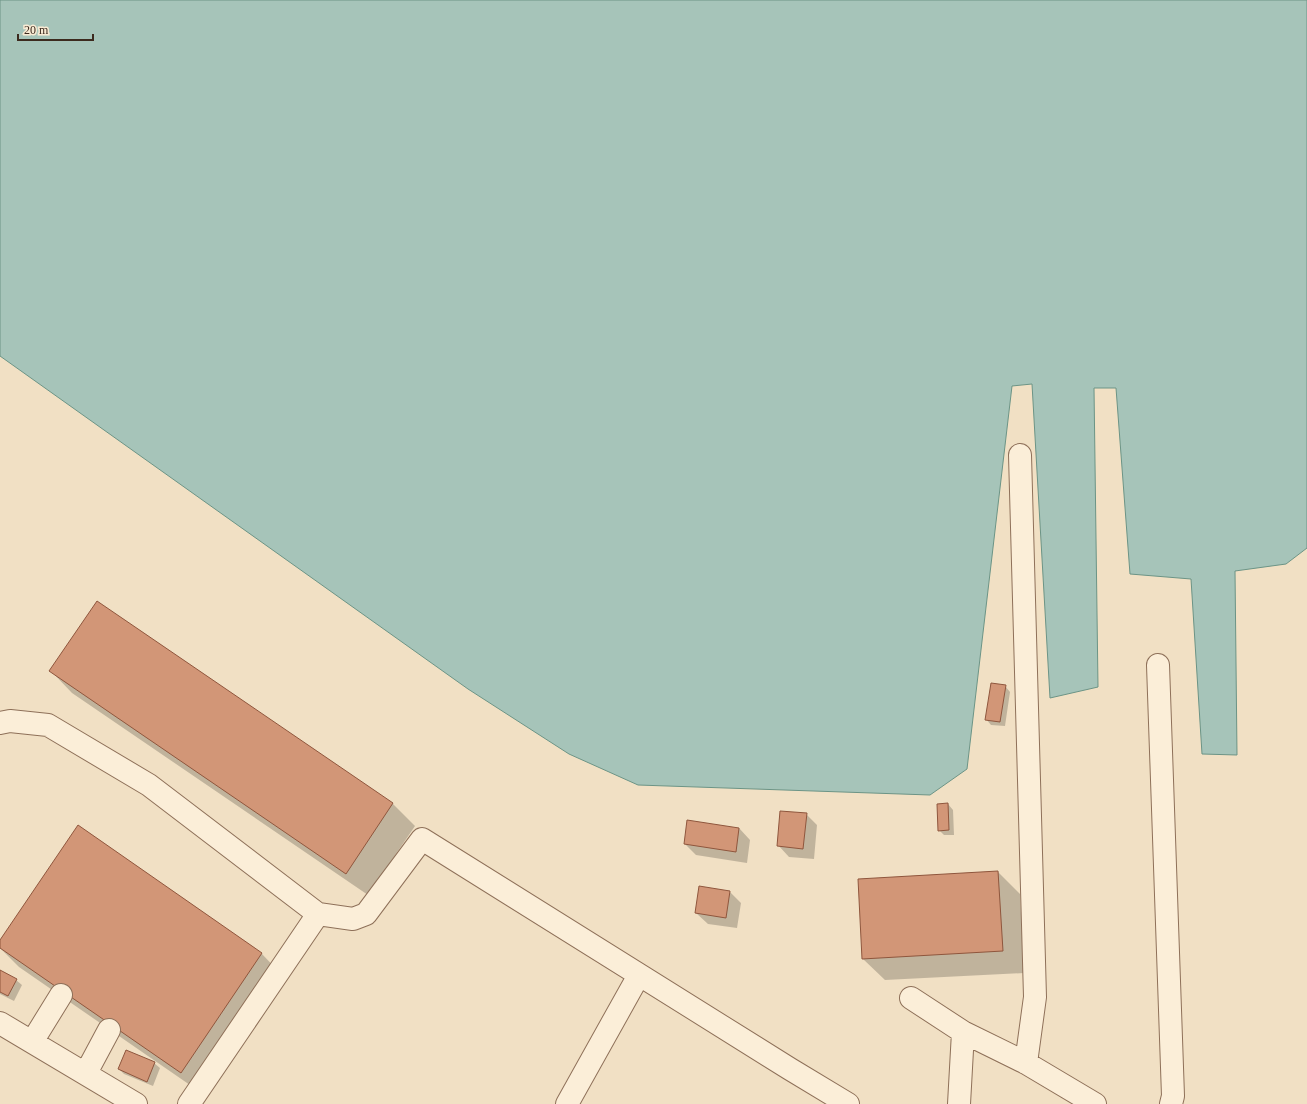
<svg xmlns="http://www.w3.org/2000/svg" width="1307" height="1104" font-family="'Times New Roman',serif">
  <rect width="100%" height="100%" fill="#f1e0c4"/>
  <path fill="#a6c4b9" stroke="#6c9486" d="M0 0H1307V548L1286 564 1235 571 1237 755 1202 754 1191 579 1130 574 1116 388H1094L1098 687 1050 698 1032 384 1012 386 967 769 930 795 638 785 569 754 468 689 0 356Z"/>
  <path fill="#0003" d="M97 602 393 804 415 826 368 895 72 693 51 671Z
    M1005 686 1010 692 1005 726 991 725 986 719Z
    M948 804 953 810 954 835H944L939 830Z
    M806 814 817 825 814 859 789 857 778 845Z
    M78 827 262 954 283 976 203 1094 19 967 0 948V942Z
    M739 828 750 840 747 863 696 855 685 844Z
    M998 872 1020 894 1024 973 885 980 863 959Z
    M730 892 741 903 737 928 708 924 696 913Z
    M0 972 16 980 22 985 14 1001 0 994Z
    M154 1063 160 1068 153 1086 124 1074 119 1069Z"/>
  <path fill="#d29677" stroke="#8f563d" d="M97 601 393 803 346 874 49 671Z
    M991 683 1006 685 1000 722 985 720Z
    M948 803 949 830 938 831 937 804Z
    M780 811 807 813 803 849 777 846Z
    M687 820 739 828 736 852 684 844Z
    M78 825 262 953 181 1073 0 948V940Z
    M998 871 1003 951 862 959 858 879Z
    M699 886 730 891 726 918 695 913Z
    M0 970 17 979 8 996 0 992Z
    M126 1050 155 1062 147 1082 118 1069Z"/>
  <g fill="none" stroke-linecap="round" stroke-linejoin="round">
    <g stroke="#8e7059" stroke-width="24">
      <path id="minor" d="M1020 455 1035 997 1026 1063
        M1158 665 1173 1096 1171 1104
        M0 723 10 721 48 725 149 785 318 914 353 919 366 914 422 839 790 1069 848 1104
        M911 998 963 1032 1026 1063 1095 1104
        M0 1023 136 1104
        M32 1042 61 995
        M86 1073 109 1030
        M189 1104 318 914
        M567 1104 639 975
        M959 1104 963 1032"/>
    </g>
    <use href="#minor" stroke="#fbeed8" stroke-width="22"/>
  </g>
  <path d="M18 34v6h75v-6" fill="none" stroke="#3c2a1e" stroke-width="2"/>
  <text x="24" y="34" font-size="12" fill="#3c2a1e" stroke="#f8ebd4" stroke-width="3" paint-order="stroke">20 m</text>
</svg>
